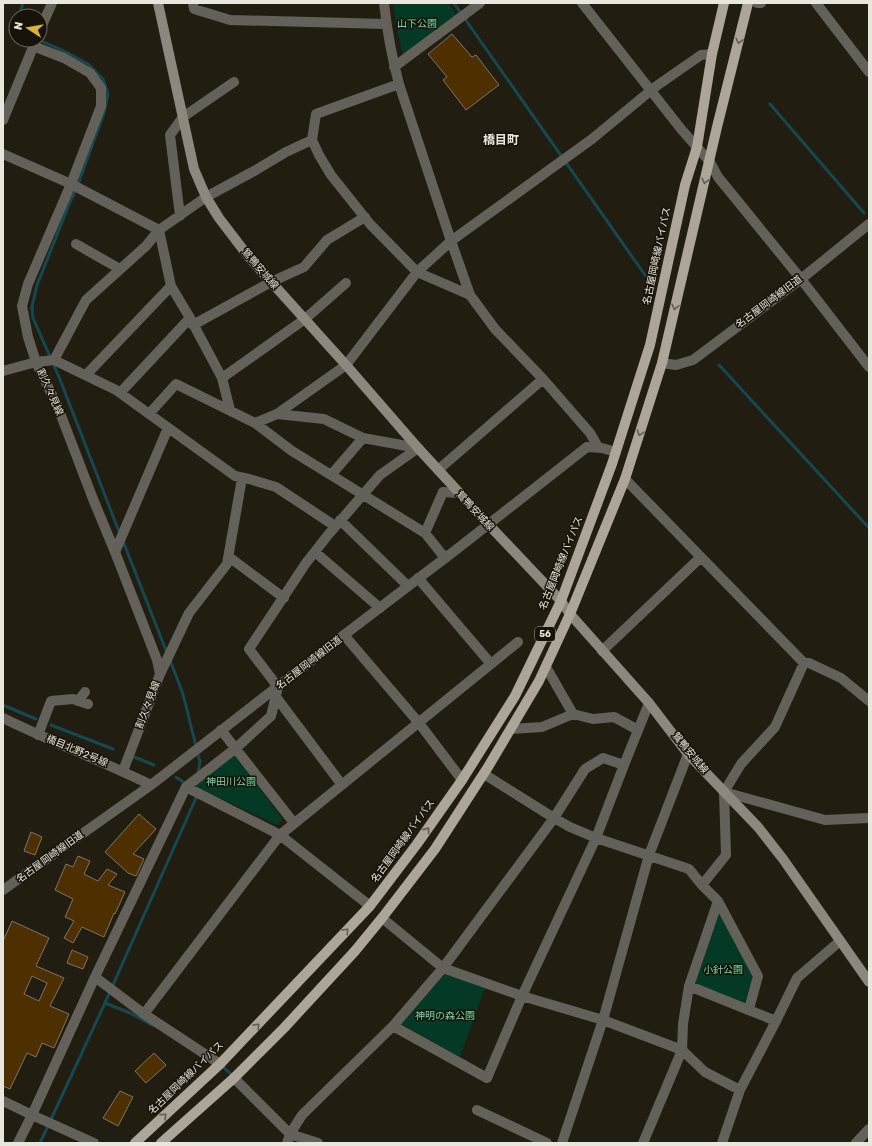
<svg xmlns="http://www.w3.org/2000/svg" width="872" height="1146" font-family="Rubik,'Noto Sans JP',sans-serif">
  <rect width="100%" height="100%" fill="#211d11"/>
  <path fill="#033925" d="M393 3H449L457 17 404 60 396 25Z
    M234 755 283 819 277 825 194 786Z
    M719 913 753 975 745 1004 692 984Z
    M445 973 485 988 460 1057 401 1024Z"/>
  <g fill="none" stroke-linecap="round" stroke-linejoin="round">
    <path stroke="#144951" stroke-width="3" d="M454 3 460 12
      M19 16 23 3
      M465 19 645 275
      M16 24V28
      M39 40 64 51 88 64 103 79 108 94 104 113 77 187 70 202 37 285 32 307 33 318 59 377 120 534
      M770 104 864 213
      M719 365 869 528
      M123 541 167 653
      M170 660 183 694 196 746
      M3 705 36 719
      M51 725 113 749
      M197 752 200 761 198 774
      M134 757 154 765
      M176 777 183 782
      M105 1003 130 1013 154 1026
      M221 1065 233 1076
      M40 1143 105 1003 196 798V795"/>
  </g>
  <path fill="#4e2f00" stroke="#7f7468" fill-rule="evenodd" d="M452 34 472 57 476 55 499 85 466 110 443 80 447 77 428 54Z
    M139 814 156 829 133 854 144 859 136 876 128 873 105 852Z
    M31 832 42 837 35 855 24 851Z
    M78 856 90 861 84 874 98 881 107 869 117 874 108 885 125 892 115 914 114 913 104 937 82 927 73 943 64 938 74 921 65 917 73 899 55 890 66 864 73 867Z
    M12 921 49 938 36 966 64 978 50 1006 69 1014 54 1048 42 1043 36 1057 27 1053 10 1089 3 1086V941ZM32 976 47 983 39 1001 24 994Z
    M72 950 88 957 83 969 67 963Z
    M154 1053 166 1065 146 1083 135 1071Z
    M120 1091 133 1097 118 1126 103 1118Z"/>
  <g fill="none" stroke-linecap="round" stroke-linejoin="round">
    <path stroke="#64615b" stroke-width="10" d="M193 3 194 9 230 20 386 24
      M384 3C387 30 392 58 399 84L451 241 470 295 495 329 543 379 590 433 598 447
      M757 3H761
      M816 3 869 72
      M394 67 480 3
      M312 140 316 114 399 84
      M3 154 71 184 159 230
      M180 216 170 135 183 117 234 82
      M159 230 171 286 190 318 222 378 230 410
      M76 244 120 269
      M193 325 271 282 304 267 327 240 365 217
      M54 360 86 300 146 246 159 230 206 197 256 170 286 152 312 140 319 155 331 175 370 224 417 272 470 295
      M3 371 36 362 54 360 116 390 235 476 249 479 276 487 335 526
      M86 375 171 286
      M222 378 305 319 346 283
      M120 393 190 318
      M149 414 176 384 255 423 277 414 346 365 417 272 451 241 592 139 655 87 701 55 712 54
      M277 414 324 419 363 438 418 448
      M255 423 292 451 331 475 363 438
      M438 470 543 379
      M331 475 425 533 445 558
      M625 479 804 663H809L841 678 869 701
      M340 520 408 586
      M425 533 443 492 458 493
      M115 552 168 428
      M315 552 380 608
      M229 557 284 598
      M418 578 491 664
      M344 635 419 723 462 780
      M602 651 701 557
      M546 667 573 714
      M160 674 189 613 227 564 242 478
      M276 697 342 785
      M78 701 85 692
      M511 729 542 727 573 714 593 719 614 717 638 730
      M221 730 294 823
      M38 735 51 701 73 699 88 704
      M484 774 554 818 570 827 596 838 689 869 702 885 718 901 758 976 749 1009
      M186 787 280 835 370 906
      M724 792 825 820 869 818
      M702 885 726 855 724 792 741 764 775 727 804 663
      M382 918 443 968 522 996 603 1020 682 1050 705 1072 740 1090
      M95 977 144 1014 220 1064
      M689 986 776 1021
      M144 1014 280 835 518 642
      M393 1026 487 1078 522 996 596 838 624 765 649 703
      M234 1078 290 1134 318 1143
      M3 1101 32 1115 94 1143
      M477 1110 547 1143
      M18 1143 32 1115 95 977 186 787 236 748 271 716 278 687 249 649 306 563 328 535 380 475 418 448
      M287 1143 290 1134 302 1115 393 1026 443 968 554 818 585 769 603 758 624 765
      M562 1143 603 1020 649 855 688 754
      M643 1143 682 1050 683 1024 689 986 718 901
      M722 1143 740 1090 776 1021 797 978 840 941
      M856 1143 869 1129"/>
    <path stroke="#64615b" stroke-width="10" d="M582 3 681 129 710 162 718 177 801 279 869 367
      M40 30 52 3
      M33 46 64 58 90 73 101 88V106L71 184 28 284 22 306 28 337 36 362 57 405 93 499 115 552 157 660 160 674 123 771
      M3 120 36 40
      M662 363 676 365 693 360 801 279 869 224
      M3 718C52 742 102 761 151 785
      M3 890 151 785 344 635 457 549 587 447 602 448 616 452"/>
    <path stroke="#8c887e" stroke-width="10" d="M158 3 194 169 206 197 219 218 248 256 346 365 418 448 488 524 561 601 570 614 649 703 688 754 758 827 783 859 869 982"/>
    <path stroke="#aca69a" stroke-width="10" d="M135 1143 220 1064 370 906 417 844 462 780 515 696 561 601 612 464 650 345 685 185 697 147 712 54 724 3
      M161 1143 234 1078 284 1028 355 951 382 918 435 849 488 767 539 681 570 614 625 479 662 363 717 127 748 3"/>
  </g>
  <defs><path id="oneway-chevron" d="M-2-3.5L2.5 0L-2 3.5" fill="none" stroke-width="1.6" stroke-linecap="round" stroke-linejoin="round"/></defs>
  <g stroke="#625c51">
    <use href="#oneway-chevron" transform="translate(739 41) rotate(103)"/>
    <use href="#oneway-chevron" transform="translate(705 181) rotate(103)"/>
    <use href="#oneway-chevron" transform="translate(675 307) rotate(103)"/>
    <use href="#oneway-chevron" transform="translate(640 433) rotate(108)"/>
    <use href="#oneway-chevron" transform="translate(427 830) rotate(-55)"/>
    <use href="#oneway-chevron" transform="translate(346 931) rotate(-47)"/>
    <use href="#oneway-chevron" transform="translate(257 1026) rotate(-47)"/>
    <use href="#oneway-chevron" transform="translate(164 1116) rotate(-43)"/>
  </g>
  <g text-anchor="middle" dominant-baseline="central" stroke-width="3" stroke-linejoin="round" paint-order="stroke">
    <rect fill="#181308" stroke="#aaa79e" stroke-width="1" x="535" y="627" width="20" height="14" rx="3"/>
    <g font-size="9" font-weight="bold" fill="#e9e6de">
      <text x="545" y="634">56</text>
    </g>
    <g font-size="10" fill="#6ed9a9" stroke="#181308">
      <text x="417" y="24">山下公園</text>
      <text x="231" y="782">神田川公園</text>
      <text x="723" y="970">小針公園</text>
      <text x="445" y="1016">神明の森公園</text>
    </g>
    <g font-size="10" fill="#e9e6de" stroke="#181308">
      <text transform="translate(657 256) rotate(-78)">名古屋岡崎線バイパス</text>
      <text transform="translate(260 269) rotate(49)">鴛鴨安城線</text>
      <text transform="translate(769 302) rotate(-37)">名古屋岡崎線旧道</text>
      <text transform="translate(50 392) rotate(66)">割久々見線</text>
      <text transform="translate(475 511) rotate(47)">鴛鴨安城線</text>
      <text transform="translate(561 563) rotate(-68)">名古屋岡崎線バイパス</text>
      <text transform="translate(309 663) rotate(-38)">名古屋岡崎線旧道</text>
      <text transform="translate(148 705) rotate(-69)">割久々見線</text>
      <text transform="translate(77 751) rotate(23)">橋目北野2号線</text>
      <text transform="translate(690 753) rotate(50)">鴛鴨安城線</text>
      <text transform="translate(403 841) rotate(-54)">名古屋岡崎線バイパス</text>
      <text transform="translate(50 857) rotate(-36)">名古屋岡崎線旧道</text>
      <text transform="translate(186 1078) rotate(-44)">名古屋岡崎線バイパス</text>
    </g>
    <g font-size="12" font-weight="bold" fill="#e9e6de" stroke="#181308">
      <text x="501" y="140">橋目町</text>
    </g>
  </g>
  <rect width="872" height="1146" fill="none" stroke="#e9e6de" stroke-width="8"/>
  <g transform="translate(28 28) rotate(282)"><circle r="19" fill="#181308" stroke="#6c675e"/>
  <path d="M0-3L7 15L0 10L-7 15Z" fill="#ddb133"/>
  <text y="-6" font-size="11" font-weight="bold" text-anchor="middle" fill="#e9e6de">N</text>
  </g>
</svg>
